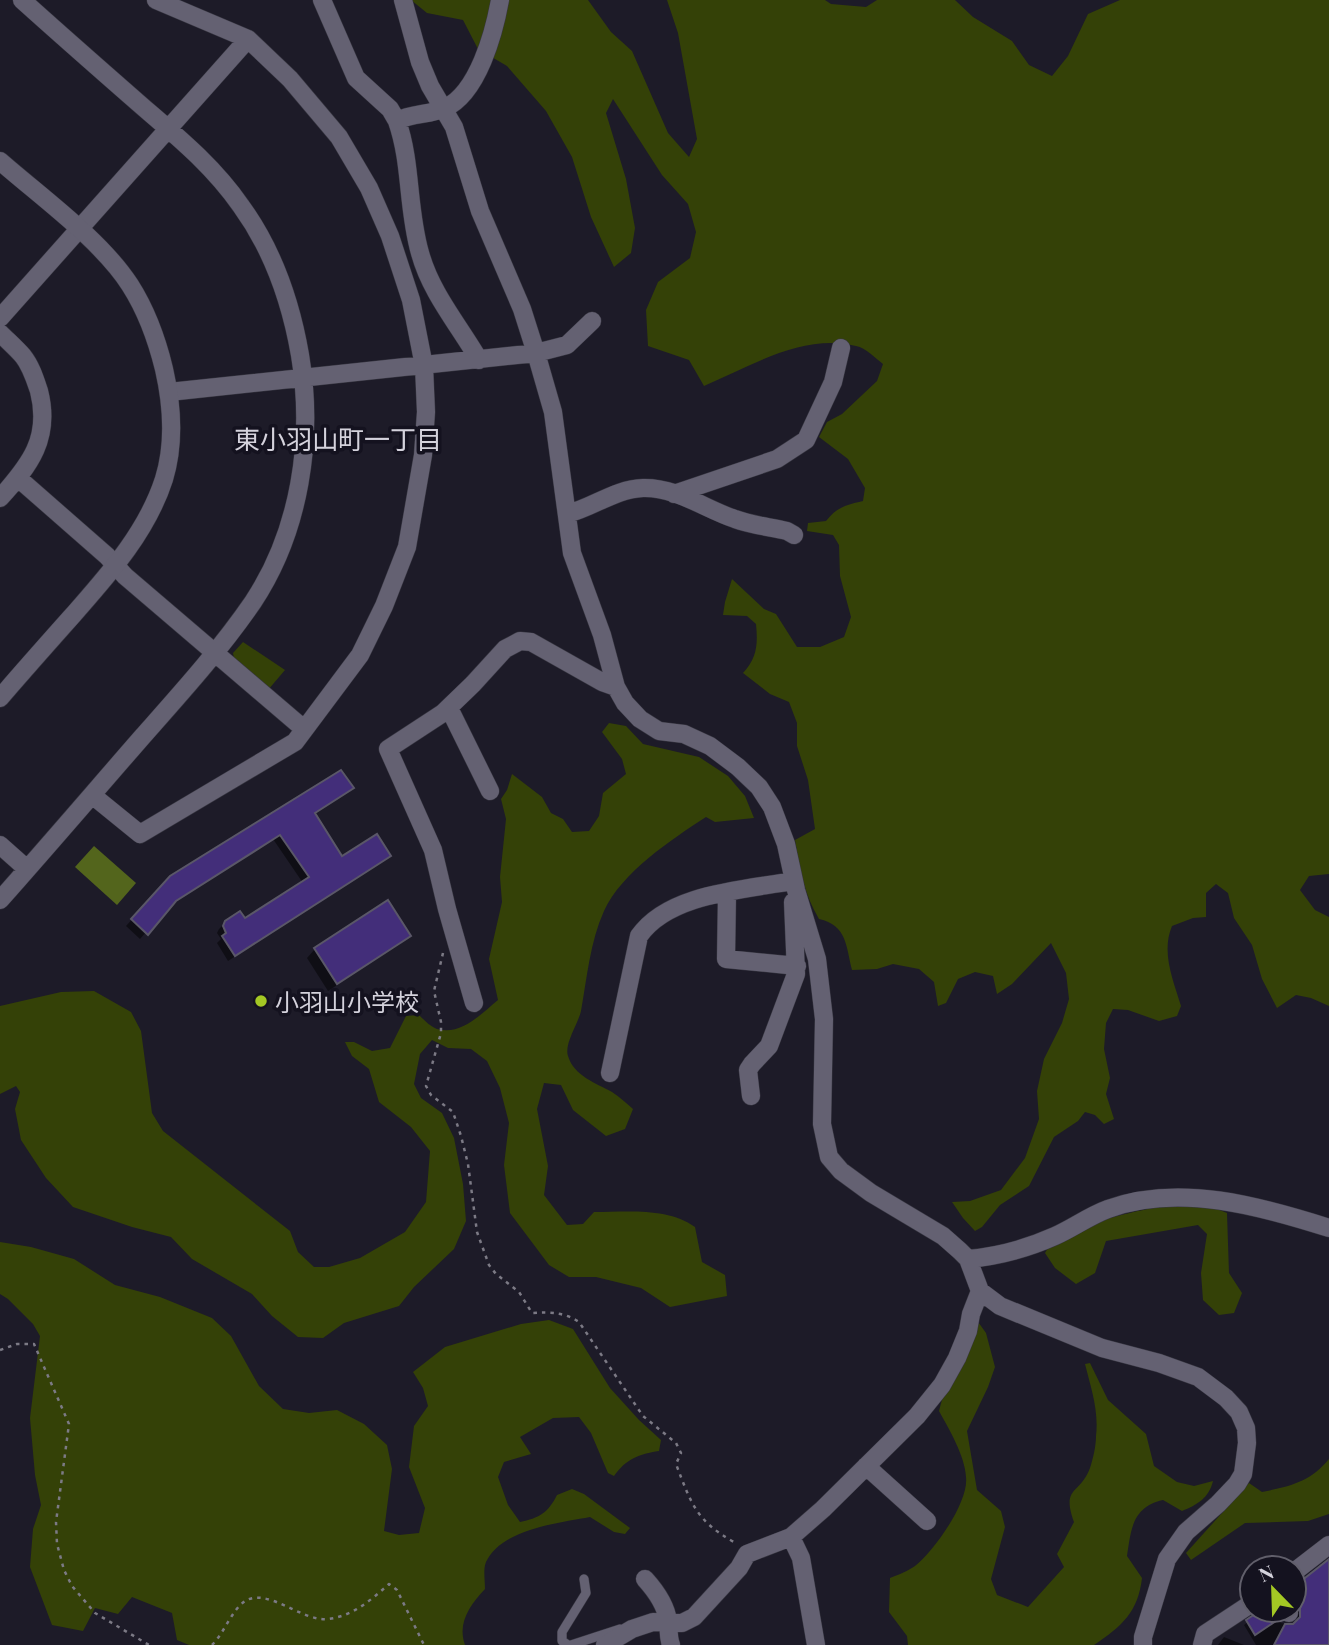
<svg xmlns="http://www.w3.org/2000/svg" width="1329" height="1645" font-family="'Playfair Display','Noto Sans JP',serif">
  <rect width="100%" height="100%" fill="#1d1b28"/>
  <path fill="#344107" d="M411 0H588L611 32 632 51 668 133 689 157 697 139 678 33 667 0H825L831 4 866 7 877 0H955L973 17 1012 41 1029 65 1052 76 1068 56 1088 14 1120 0H1329V874L1309 876 1300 890 1315 910 1329 917V1006L1311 998 1296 995 1277 1008 1262 979 1252 945 1234 918 1228 893 1216 884 1206 893V917L1193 918 1172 926C1161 952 1173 980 1181 1006L1177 1016 1159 1021 1128 1010 1113 1009 1106 1023 1104 1049 1110 1078 1106 1094 1114 1119 1104 1124 1095 1115 1085 1112 1078 1121 1054 1137 1029 1186 1000 1205 982 1227 975 1231 963 1218 952 1202 970 1201 1001 1190 1025 1158 1039 1119 1037 1091 1044 1059 1062 1023 1069 999 1066 973 1051 943 1012 984 997 994 993 976 975 972 958 979 946 1003 938 1006 934 982 919 969 893 964 877 969 852 970C846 946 847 925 819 919 804 894 800 869 795 840L815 829 808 780 797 746V723L789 702 770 694 743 673C757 658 758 644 756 624L747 616 723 615 725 602 732 579 764 609 776 614 797 647H820L844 637 851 617 840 576 839 545 833 535 807 531 808 523 826 521C837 507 846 505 863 501L865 488 848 459 819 437 827 422 842 414 877 381 883 364C875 358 866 348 856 346 804 333 750 366 704 386L689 360 648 346 646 310 658 282 690 258 696 232 688 204 662 175 613 99 606 113 626 179 635 228 631 253 614 267 591 217 572 157 546 111 507 66 478 49 463 20 427 13Z
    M243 642 285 670 268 690 235 664 233 653Z
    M609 723 626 726 643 744 699 757 728 776 745 796 754 818 715 822 706 817C672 839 621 873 604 911 590 942 587 978 581 1011 578 1024 564 1044 568 1056 574 1076 596 1083 612 1092 620 1097 626 1103 633 1109L625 1129 606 1136 573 1110 561 1085 544 1083 537 1109 548 1166 544 1195 567 1225 583 1224 594 1212C626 1212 668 1207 695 1227L702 1262 725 1275 727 1296 670 1307 641 1288 596 1277H569L549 1265 510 1213 504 1165 509 1123 500 1088 487 1061 471 1049 448 1048 432 1040 420 1054 414 1084 421 1098 442 1113 454 1138 463 1184 466 1221 454 1249 414 1287 399 1306 344 1323 323 1338 298 1337 272 1316 252 1294 192 1259 171 1237 132 1227 73 1207 46 1178 21 1140 15 1109 20 1092 16 1086 0 1094V1006L61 992 94 991 131 1012 141 1031 152 1113 163 1131 290 1231 298 1252 314 1267H329L360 1258 405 1232 426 1202 430 1151 411 1127 379 1102 369 1069 352 1056 345 1042H354L372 1051 390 1048 406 1016 419 1015C424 1020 431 1027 437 1029 461 1036 481 1014 498 1000L489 959 502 902 500 877 506 819 501 799 507 790 512 774 542 797 551 813 563 819 572 832 589 831 599 816 603 793 626 774 622 759 602 732Z
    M1168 1205H1207L1227 1213 1229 1273 1242 1293 1234 1313 1219 1315 1203 1300 1201 1273 1207 1234 1198 1225 1106 1241 1095 1273 1076 1284 1055 1268 1045 1253C1061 1225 1137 1211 1168 1205Z
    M0 1242 31 1247 74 1259 115 1285 160 1297 212 1318 231 1336 259 1386 283 1409 309 1413 337 1410 364 1424 387 1445 392 1469 384 1531 399 1535 419 1533 425 1508 409 1467 414 1426 428 1406 423 1388 413 1372 445 1347 521 1324 549 1320 573 1329 610 1388 639 1420 661 1440 659 1451C639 1454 626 1459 614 1476L608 1473 591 1433 579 1417 553 1418 520 1437 531 1454 504 1462 498 1477 508 1505 520 1522C539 1518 548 1513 557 1495L572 1489 584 1494 630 1528 625 1534 614 1532 590 1517C559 1523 501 1529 486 1562 483 1569 485 1581 485 1589 470 1605 457 1623 465 1645H189L177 1640 172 1613 132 1597 118 1614 95 1608 83 1631 52 1625 30 1567 33 1529 41 1505 35 1475 30 1418 40 1336 33 1324 8 1299 0 1294Z
    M976 1319 986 1333 995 1367 988 1387 967 1431 977 1490 1001 1511 1005 1527 991 1579 997 1595 1028 1607 1064 1567 1057 1554 1074 1522C1061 1486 1080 1495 1090 1468 1093 1459 1096 1446 1096 1436 1099 1411 1091 1388 1085 1364L1090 1363 1108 1400 1146 1434 1154 1466 1177 1482 1194 1486 1213 1481C1209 1498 1197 1505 1182 1511L1163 1500C1132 1507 1131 1530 1127 1556L1142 1578C1138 1612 1122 1626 1094 1645H908L907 1636 889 1612 890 1578C898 1575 908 1571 915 1566 934 1551 969 1502 966 1477 965 1456 949 1429 939 1411L944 1392 969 1352Z
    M1329 1459V1514L1308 1521 1245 1523 1191 1560 1186 1553 1249 1483 1262 1492C1291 1486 1310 1482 1329 1459Z"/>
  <path fill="#53651c" d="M94 846 136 883 117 905 75 867Z"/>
  <path fill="#0007" d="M352 788 314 814 342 858 389 856 228 961 217 943 221 939 217 933 219 929 226 922 245 921 303 883 273 839 170 905 140 939 126 926 164 884Z
    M409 935 400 944 328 991 307 958 315 949Z
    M1329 1562V1645H1256L1244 1625 1257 1615 1259 1610H1274L1273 1614 1281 1623 1293 1626 1297 1622V1614L1294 1610V1585L1302 1583Z
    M1224 1637 1244 1645H1218Z"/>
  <path fill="#432e7a" stroke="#5a5768" stroke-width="2" d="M341 770 354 788 315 813 342 856 377 834 391 856 235 956 222 936 226 933 223 926 225 921 240 911 245 918 309 877 280 835 176 901 148 935 131 919 170 876Z
    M388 900 411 936 337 984 314 948Z
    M1329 1559V1645H1274L1285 1624H1293L1300 1617V1609L1294 1602V1583L1301 1581Z
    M1261 1610H1275L1279 1619 1255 1635 1246 1620Z"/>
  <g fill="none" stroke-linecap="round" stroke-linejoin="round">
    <g stroke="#383742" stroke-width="10">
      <path id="lane" d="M568 1645 562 1641V1632L586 1593 584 1579
        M571 1645 620 1629"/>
    </g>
    <g stroke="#383742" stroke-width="19">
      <path id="street" d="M322 0 356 78 390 109 397 121C412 113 430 115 445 108 478 93 494 33 500 0
        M403 0 420 62 430 86 454 127 480 211 522 309 536 353 553 412 572 553 602 635 616 687 625 703 640 719 659 731 684 734 710 746 738 767 759 787 772 807 786 844 796 890 817 959 824 1019 822 1124 829 1157 841 1171 871 1193 943 1236 960 1251 968 1259 980 1291 1000 1306 1102 1348 1159 1363 1198 1377 1226 1398 1239 1412 1246 1428 1247 1443 1243 1474 1237 1484 1218 1504 1186 1532 1167 1559 1143 1637V1645
        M397 121C412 164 407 208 420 253 431 293 458 324 479 360
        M0 318 248 39
        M0 333C8 341 16 348 23 356 31 366 35 379 39 391 51 438 30 465 0 498
        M169 392 536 353 567 345 592 321
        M18 478 107 556 125 576 304 729
        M674 494 777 459 806 440 833 382 841 348
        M567 514C594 507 615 489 643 488 676 487 705 509 735 519 751 525 770 527 787 531L794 535
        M449 708 490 791
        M92 795 140 834 295 742 360 655 384 606 407 547 423 455 426 412 424 366 411 300 390 236 369 188 339 137 290 79 248 39 156 0
        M0 845 27 869
        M727 894 726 959 797 966
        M0 900C48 846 95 791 143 736 181 693 220 650 253 602 300 531 314 439 300 355 291 303 273 250 241 206 214 167 179 138 143 107 103 72 62 36 22 0
        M474 1003 447 909 433 850 388 749 443 713 473 684 505 649 520 641 531 642 602 682 616 687
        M610 1073 639 936C669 893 744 890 793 881
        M751 1096 748 1070 752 1064 769 1046 796 974 793 902
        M968 1259C999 1256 1026 1249 1055 1236 1073 1228 1089 1216 1108 1209 1179 1183 1260 1206 1329 1228
        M866 1466 927 1521
        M791 1537 801 1558 816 1645
        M1294 1572 1329 1545
        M645 1579C655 1590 666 1606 668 1621 669 1630 668 1637 671 1645
        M1286 1610 1289 1613
        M605 1645 632 1629 653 1622 682 1623 694 1617 739 1568 747 1554 791 1537 823 1509 917 1416 942 1385 957 1358 968 1331 971 1314 980 1291
        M1202 1645 1205 1634 1252 1603"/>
    </g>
    <g stroke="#383742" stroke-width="19">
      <path id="secondary" d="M0 161C41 197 101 240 130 285 146 310 157 340 164 369 172 404 175 443 164 479 147 532 109 574 73 615 49 642 24 670 0 698"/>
    </g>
    <path stroke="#7c7a85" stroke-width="2.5" stroke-dasharray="3.5 5" stroke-linecap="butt" d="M443 953 434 991 441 1022V1033L426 1086 431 1095 453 1112 461 1136 468 1164 477 1232 489 1265 496 1274 519 1292 532 1313C550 1312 564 1312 579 1322L643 1416 676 1443 681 1453 676 1464C691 1503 696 1521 734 1542
      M0 1350 17 1344H34L69 1424 56 1522 57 1544 64 1570 72 1586 95 1613 149 1645
      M212 1645C225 1632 231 1611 245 1601 268 1587 302 1622 328 1619 353 1616 371 1600 389 1584L397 1590 424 1645"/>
    <use href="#lane" stroke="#646172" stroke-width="9"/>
    <use href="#street" stroke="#646172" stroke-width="18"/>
    <use href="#secondary" stroke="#646172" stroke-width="18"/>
  </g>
  <circle fill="#a4c824" stroke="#14121f" stroke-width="2.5" cx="261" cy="1001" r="7"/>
  <g text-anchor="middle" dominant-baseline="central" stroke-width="7" stroke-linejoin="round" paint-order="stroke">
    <g font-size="24" fill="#d4d2dc" stroke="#14121f" text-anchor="start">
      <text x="275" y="1001">小羽山小学校</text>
    </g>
    <g font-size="26" fill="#d4d2dc" stroke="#14121f">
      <text x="338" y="438">東小羽山町一丁目</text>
    </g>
  </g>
  <g transform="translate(1273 1589) rotate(337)"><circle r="33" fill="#14121f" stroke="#615f6b" stroke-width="2"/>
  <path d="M0-5L12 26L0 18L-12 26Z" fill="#a4c824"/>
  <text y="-10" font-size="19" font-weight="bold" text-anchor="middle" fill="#d4d2dc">N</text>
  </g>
</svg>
